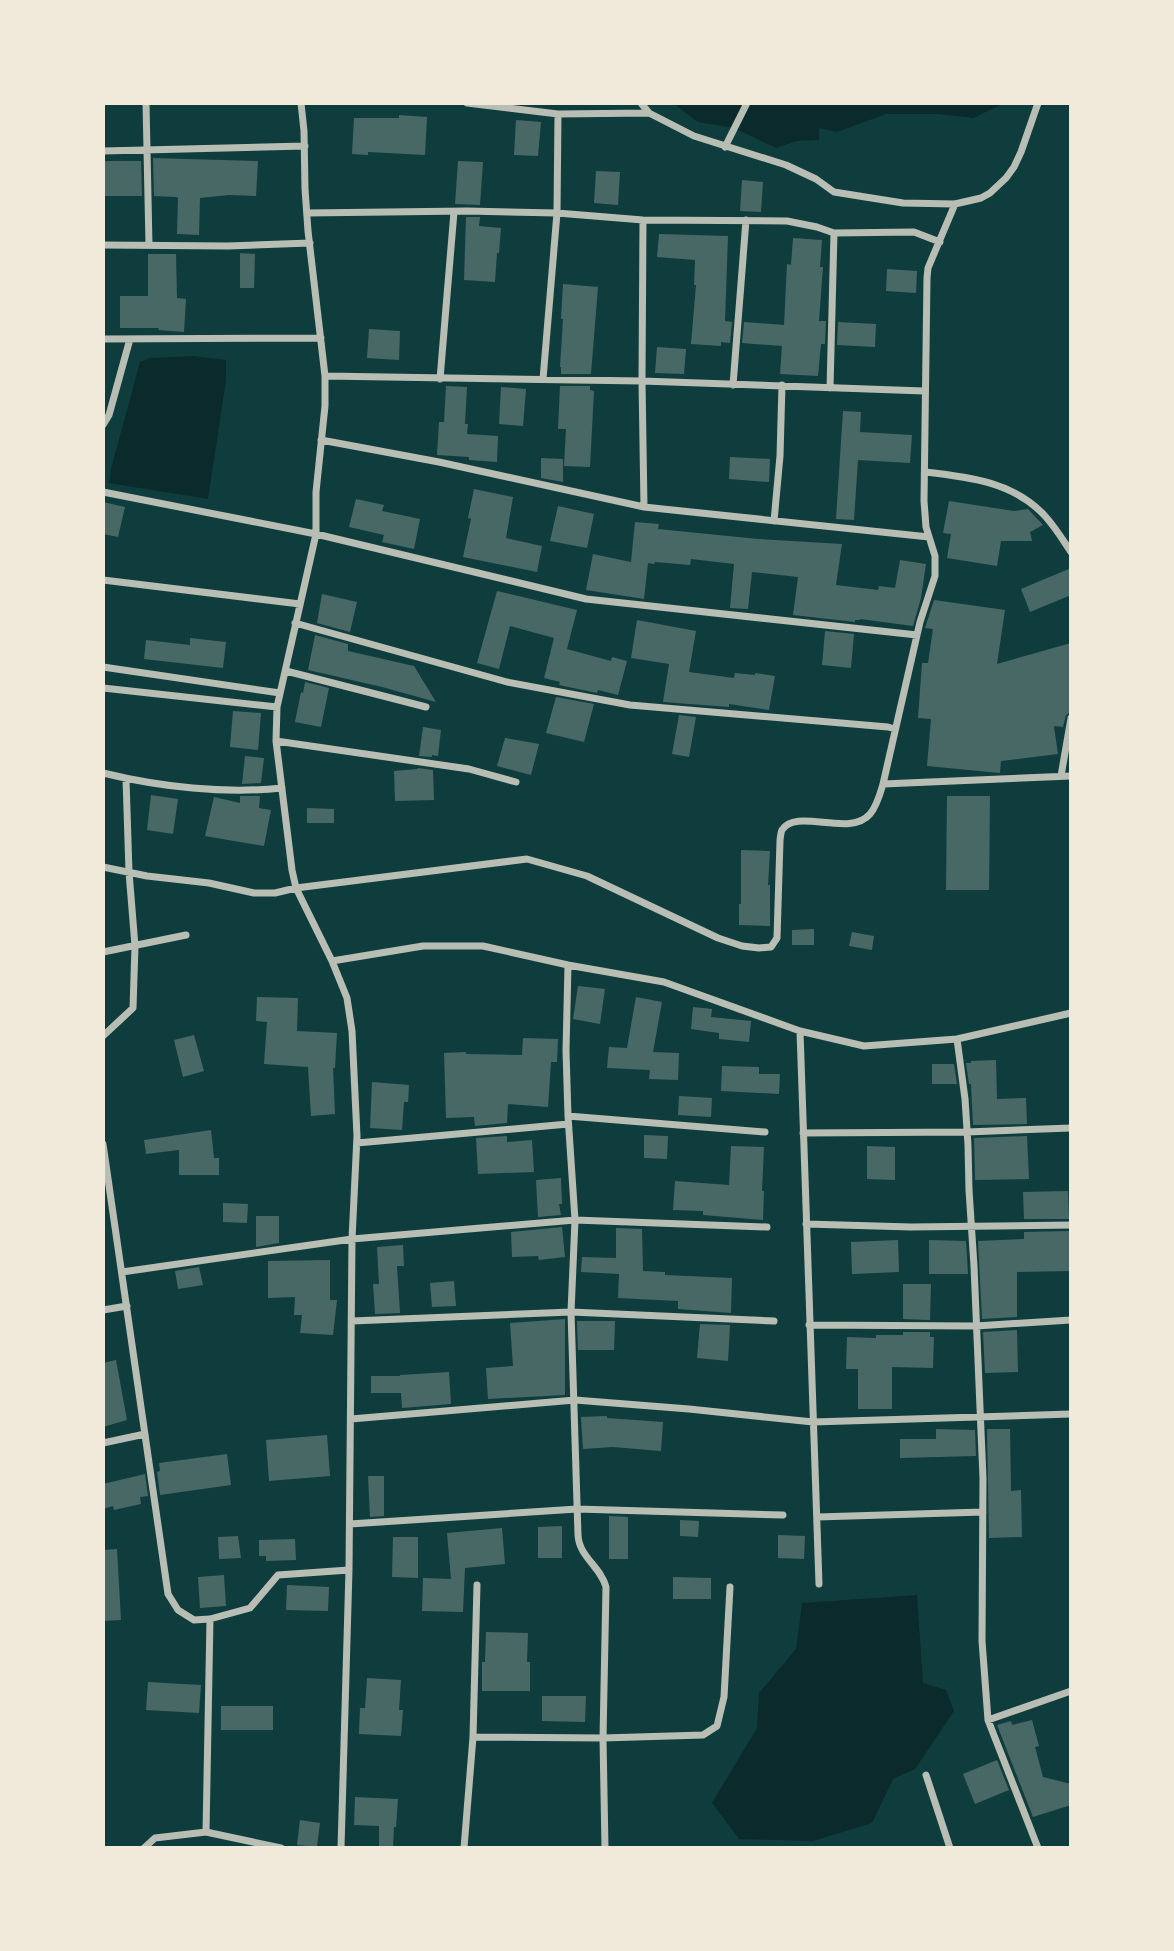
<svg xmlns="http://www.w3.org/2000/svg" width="1174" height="1951" font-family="Overpass,sans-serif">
  <rect width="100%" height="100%" fill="#0f3d3e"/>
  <path fill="#0a2a2b" d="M673 103H1005L973 118 938 114H886L837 132 819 128V140L797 141 776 148 734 128 698 122Z
    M193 356 226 360V380L208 499 109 483 111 469 140 362 150 358Z
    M917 1595 923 1683 946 1690 954 1711 915 1769 893 1779 872 1823 813 1841 739 1839 712 1803 757 1728 759 1693 796 1649 802 1603Z"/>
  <path fill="#486865" d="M399 115 427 117 425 155 368 152V155L352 154 354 118H399Z
    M516 120 541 122 538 156 514 155Z
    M153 158 258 161 256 196 229 195 200 198 199 235 177 234 178 198 176 197 154 196Z
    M103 161H141L142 196H103Z
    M458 161 483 162 480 205 455 204Z
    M596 171 620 172 618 205 594 203Z
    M742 180 763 182 761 212 740 211Z
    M466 217H480L479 226 501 228 499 253H497L495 282 464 280Z
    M659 234 728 236 725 321 732 322 730 343 721 342V346L691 344 696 285H694L695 260 657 257Z
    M793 238 822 240 820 267H823L819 321H826L825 344H821L818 376 780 374 782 346 742 343 744 322 784 325 787 264 791 265Z
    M240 253 255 254 254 288H240Z
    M148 254H176L177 298 186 299 184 332 158 330 159 328H120V296H148Z
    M887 269 917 271 916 293 886 291Z
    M563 284 598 287 591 374H561V367H560L563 319H561Z
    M838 322 876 324 875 347 837 345Z
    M369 329 400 331 399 360 367 358Z
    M657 347 686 349 684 374 655 373Z
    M446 386 467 387 465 424H468L467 434 498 436 497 462 469 460V457L437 455 439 422H444Z
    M560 386H590V390L594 391 590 467 564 466 566 429H558Z
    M501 387 526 389 523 426 499 424Z
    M843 411 861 412 860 432 912 435 910 463 858 460 854 520 836 519Z
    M730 457 770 459 769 482 729 479Z
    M541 458 563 459V482L541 478Z
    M474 489 513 497 506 538 542 546 537 572 463 557 471 519 468 518Z
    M356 499 384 505 382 511 420 519 414 549 382 542 384 535 349 527Z
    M949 501 1014 511 1028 509 1043 525 1030 532 1032 541H1001L997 566 947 558 951 534 943 533Z
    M103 502 125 507 118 537 103 534Z
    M558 506 594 514 587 548 550 541Z
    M635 522 659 524 658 529 758 539 842 544 836 585 878 590 879 586 895 588 900 560 926 564 921 598 913 626 860 619V620H855V622L793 615 798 577 752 572 748 609 730 608 734 564 691 559 690 565 655 562 654 564 648 563 644 599 586 590 593 554 631 562Z
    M1071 568V595L1030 612 1021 589Z
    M497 591 577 610 567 649 611 661 612 657 627 661 618 695 598 690 597 693 559 685 560 682 544 678 554 638 510 626 499 669 477 663Z
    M322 594 357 602 350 632 317 623Z
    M934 600 1005 610 997 664 1071 643V712L1066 715 1063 727 1054 726 1058 754 1001 761 1000 773 927 766 931 719 918 718 922 663H928L933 629 925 628Z
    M637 620 696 631 689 672 734 678 735 673 755 675V673L775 676 769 710 729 704V707L663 702 669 664 631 658Z
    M825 631 854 634 851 668 822 665Z
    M315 635 348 644V651L414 666 436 702 382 687 308 670Z
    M190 638 226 642 223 668 144 659 146 640 190 645Z
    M305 682 329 688 321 727 295 722 301 692 303 693Z
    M556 697 594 704 584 742 546 733Z
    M233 711 261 713 258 750 230 747Z
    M679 715 696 717 689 757 672 754Z
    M423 727 441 730 438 756 432 755V757L419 756Z
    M505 738 539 744 531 775 497 766Z
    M245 756 264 758 261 783 242 784Z
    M418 768 433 770 434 800 395 801 394 771 417 769Z
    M151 795 178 799 173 834 147 830Z
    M240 796H260L259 808 271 810 264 846 205 836 214 797 240 803Z
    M947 796H990L989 890H946Z
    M307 808 334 809V823H307Z
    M741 850 770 851 768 885H770V926L739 925V904H741Z
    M814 929V945H792V930Z
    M852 932 874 936 872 950 849 946Z
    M578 986 605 989 600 1024 573 1019Z
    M257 997 298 998 297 1031 337 1033 335 1068H333L335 1114 311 1116 308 1067 264 1064 267 1022 256 1021Z
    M636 997 662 1002 653 1052 679 1053 678 1080 649 1079 650 1070 607 1068 609 1047 627 1048Z
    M693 1007 712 1009 711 1017 751 1021 749 1042 719 1039V1033L691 1029Z
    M194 1035 204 1071 183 1077 174 1040Z
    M523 1038 558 1039 557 1062H551L548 1107 508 1104 507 1123 475 1126 474 1117 446 1118 444 1053 466 1052V1054L522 1055Z
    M996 1060 997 1099 1026 1098 1027 1124 973 1125 971 1084H969L966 1063H971V1061Z
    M932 1064H954L957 1084H932Z
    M722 1066 759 1067V1074H780L779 1094 721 1091Z
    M372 1082 409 1085 408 1102H404L402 1130 370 1128Z
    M679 1096 712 1098 711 1117 678 1115Z
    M211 1130 214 1158H219V1175H179V1150L146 1154 144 1140Z
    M644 1135 668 1136 667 1159 644 1158Z
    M507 1136V1142L532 1140 534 1172 478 1174 476 1138Z
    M1027 1136 1029 1179 975 1180 974 1138Z
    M731 1146 764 1147 762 1191H764L763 1220 703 1215V1211L673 1210 675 1181 729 1185Z
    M867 1146 895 1147V1180L867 1179Z
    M561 1178 562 1204H559L561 1215 538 1217 536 1180Z
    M1068 1191 1069 1219H1024L1023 1192Z
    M223 1203 248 1204 247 1223 223 1222Z
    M256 1216H279V1243L256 1247Z
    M562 1227 565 1257 539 1260 538 1256 512 1257 511 1232Z
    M616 1228 642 1229 643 1271 665 1272V1275L732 1278 731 1313 678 1309V1301L618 1298 619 1274 581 1272 582 1257 616 1258Z
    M1069 1231 1071 1271 1017 1272V1317L982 1319 978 1241 1024 1239V1232Z
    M898 1240 899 1272 852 1274 851 1242Z
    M929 1240 966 1241 968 1274H929Z
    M403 1245 404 1266H397L400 1313 375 1314 373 1284H379L377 1247Z
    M330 1260V1300H337L333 1335 300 1333 302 1315H294L295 1297 268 1298V1261Z
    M199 1267 203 1285 178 1289 175 1271Z
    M454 1281 456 1306 432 1307 430 1283Z
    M903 1284H931L930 1320 903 1319Z
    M565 1319V1395L488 1399 486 1368 513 1366 510 1323Z
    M577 1321H615L614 1350H578Z
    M700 1324 730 1325 728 1361 697 1358Z
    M1017 1330 1018 1372 985 1373 983 1332Z
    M903 1332H930V1337H934L933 1368 892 1367V1409H858V1369H846L847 1337 876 1338V1335H903Z
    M116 1360 127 1420 103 1427V1363Z
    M449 1372 451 1404 402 1408 401 1393H371V1376H400V1375Z
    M607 1416V1418L663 1422 661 1451 613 1447 583 1449 581 1417Z
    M936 1429 975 1430 976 1456 900 1458V1439H936Z
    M987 1429H1010L1011 1491 1021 1490 1022 1537 989 1538Z
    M327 1435 330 1476 269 1481 266 1440Z
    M227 1454 231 1485 160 1495 157 1472 160 1471 159 1463Z
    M145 1474 148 1496 140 1497 141 1504 114 1510 113 1506 103 1509V1484Z
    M368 1476H384V1516L370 1517Z
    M609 1516 628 1517V1559H609Z
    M680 1520 699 1521 698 1537 680 1536Z
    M562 1526V1558H538V1527Z
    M502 1528 505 1564 465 1568 463 1612 422 1611 423 1578 451 1579 447 1533Z
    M778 1535 805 1536 804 1559 778 1558Z
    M238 1536 241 1558 219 1559 218 1537Z
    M393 1537H418V1578L392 1577Z
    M295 1539 296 1560 266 1561V1556H259V1540Z
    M117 1549 121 1620 103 1621V1550Z
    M224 1575 226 1606 200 1608 198 1577Z
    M673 1577 711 1578V1599H673Z
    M287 1585 329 1587 328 1611 286 1610Z
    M486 1632 528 1633 527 1662H530V1691H482V1662H485Z
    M367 1678 401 1680 399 1710H403L401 1736 359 1734 360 1708H365Z
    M148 1682 201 1685 199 1713 146 1710Z
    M542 1696H586L585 1722 542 1721Z
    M221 1706H273V1730H221Z
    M1032 1720 1039 1746 1035 1747 1043 1777 1071 1784V1805L1033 1817 997 1725 1011 1721 1012 1725Z
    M997 1760 1009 1790 975 1804 963 1774Z
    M355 1797 398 1799 396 1827H394L393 1848H379V1826L354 1825Z
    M300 1820 320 1823 317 1847 297 1845Z"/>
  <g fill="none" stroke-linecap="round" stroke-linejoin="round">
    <path stroke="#b8beb3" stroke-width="7" d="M146 103 149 245
      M301 103 304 131 305 189 308 231 325 376V406L316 492V534L277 707 276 741 292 870 296 888 332 961 347 998 352 1031 357 1136 352 1239 349 1570 341 1848
      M467 103 558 114 649 113
      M641 103 649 113 694 136 786 165 816 179 834 192 903 203 955 204 981 198 990 193 1006 178 1014 167 1021 152 1038 103
      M725 147 747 103
      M103 151 305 146
      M307 213 467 211 557 213 643 220 787 221 817 227 834 233 914 232 940 242
      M643 220 642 381 644 507
      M103 245 228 246 310 243
      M103 339 321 338
      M325 376 642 381 924 391
      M440 379 454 212
      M543 379 557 213 558 114
      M733 385 746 220
      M830 388 834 233
      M103 425 109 415 130 339
      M321 440 439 462 644 507 929 537
      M925 472C969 477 1014 482 1045 516 1055 527 1063 540 1071 552
      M103 492 316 534 586 599 917 635
      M774 521 780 456 782 385
      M103 580 300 604
      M295 623 507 682 630 705 888 727 895 729
      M103 667 280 693
      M286 671 426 707
      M103 688 277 707
      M276 741 469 769 516 782
      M103 773C160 787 225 794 282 788
      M1061 776 1071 718
      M883 784 1071 776
      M103 867 147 876 209 883 254 893H275L296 888 527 859 587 876 718 938 742 946 759 948 771 947 777 938 780 841C780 840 781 831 782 830 796 807 850 838 870 814 877 806 880 794 883 784L920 622 935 576V556L926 527 924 501 927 278 928 268 955 204
      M103 952 186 935
      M332 961 423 946H483L568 965 664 982 800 1031 864 1046 957 1039 1071 1013
      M568 965 566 1051 568 1116 575 1220 571 1312 578 1535C579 1557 601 1567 606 1587L603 1738 605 1848
      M800 1031 819 1584
      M103 1036 133 1008 135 946 129 872 126 779
      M957 1039 965 1099 968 1145 969 1190 974 1266 983 1478 982 1641 988 1720 1038 1848
      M568 1116 765 1132
      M803 1133 967 1132 1071 1128
      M357 1143 568 1124
      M103 1144 168 1594 178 1610 194 1620 210 1619 250 1608 278 1575 349 1570
      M806 1224 911 1227 1071 1225
      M122 1272 352 1239 575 1220 767 1227
      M103 1310 127 1306
      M352 1321 571 1312 774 1321
      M809 1325 976 1326 1071 1320
      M351 1419 575 1400 689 1409 813 1422 1071 1414
      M103 1443 145 1434
      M817 1517 983 1512
      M350 1524 577 1509 783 1515
      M210 1619 206 1832 281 1848
      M988 1720 1071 1691
      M473 1737 603 1738 703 1735 717 1726 724 1697 730 1587
      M926 1775 950 1848
      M144 1848 155 1838 206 1832
      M464 1848 473 1737 477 1585"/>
  </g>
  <rect width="1174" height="1951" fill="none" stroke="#f1e9da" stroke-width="210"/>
</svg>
